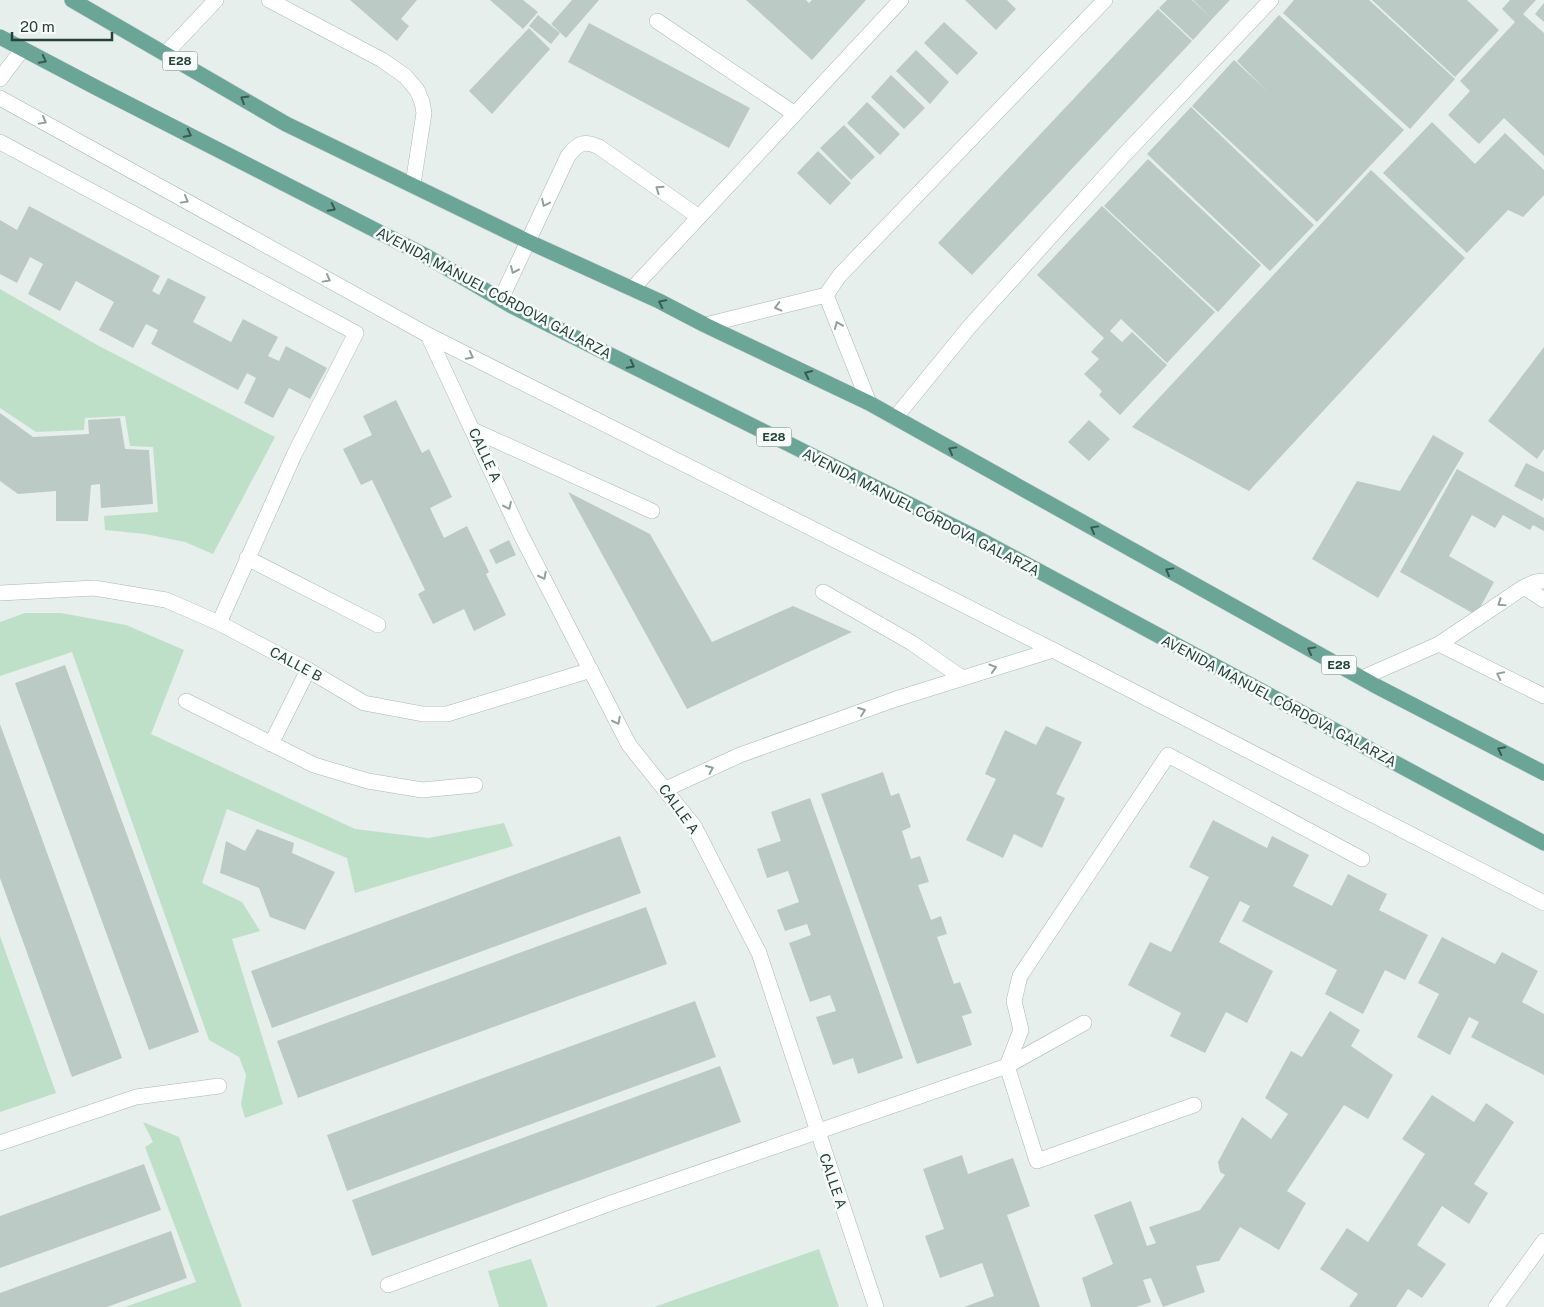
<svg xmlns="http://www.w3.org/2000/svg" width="1544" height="1307" font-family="'Public Sans',sans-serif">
  <rect width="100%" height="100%" fill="#e6efeb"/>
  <path fill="#bfe0c8" d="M0 289 99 346 275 437 213 554 185 542 145 534 105 530 104 516 158 512 153 447 130 446 125 416 85 418 84 430 36 432 0 408Z
    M25 613H61L126 625 184 650 151 734 355 829 429 838 504 823 513 846 355 893 347 858 227 809 202 883 242 902 260 931 232 939 283 1104 245 1118 241 1104 246 1075 239 1057 209 1040 72 652 0 676V622Z
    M0 936 56 1093 0 1112Z
    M143 1122 179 1137 242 1307H125L196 1282 145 1147 153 1142Z
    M819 1249 839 1307H654Z
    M531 1259 548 1307H499L488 1271Z"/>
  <path fill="#bbcac4" d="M350 0H417L401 19 409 26 397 41Z
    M490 0H523L538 12 523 29Z
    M572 0H599L566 38 551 24Z
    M746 0H806L809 3 812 0H866L812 60Z
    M965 0H1007L1016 9 996 30Z
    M1167 0H1192L1212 19 1193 40 1159 8Z
    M1193 0H1230L1212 19Z
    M1294 0H1369L1455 79 1410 129 1283 13Z
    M1372 0H1467L1499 30 1455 77Z
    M1510 0H1536L1523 14 1544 33V156L1504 118 1479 144 1448 115 1470 91 1460 81 1515 22 1502 9Z
    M1544 3V22L1535 14Z
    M1158 9 1192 41 972 275 938 243Z
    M538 15 560 33 551 44 529 26Z
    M1279 15 1404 130 1317 222 1192 106 1234 60 1266 90 1237 61Z
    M944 22 978 53 957 75 924 43Z
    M589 23 750 108 729 148 568 62Z
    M529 28 550 49 492 114 469 91Z
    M916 50 949 82 930 104 896 71Z
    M891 75 925 108 904 129 871 97Z
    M867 102 900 134 880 155 847 123Z
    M1191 107 1314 225 1270 271 1147 154Z
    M1432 122 1475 164 1505 133 1544 170V195L1523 217 1508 210 1467 253 1383 173Z
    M844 125 875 157 851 180 820 148Z
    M818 151 851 183 830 205 797 173Z
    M1148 159 1261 265 1218 312 1104 206Z
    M1371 170 1465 258 1249 491 1132 427Z
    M29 206 160 276 152 291 159 295 168 278 206 297 193 322 231 342 243 319 278 337 268 356 279 361 286 346 327 368 310 399 289 388 273 418 244 403 256 378 247 373 238 390 151 344 158 330 146 324 133 348 99 330 114 302 76 281 60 311 28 294 43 264 30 257 17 283 0 274V220L17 230Z
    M1102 206 1215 312 1167 363 1121 319 1110 331 1122 342 1132 332 1167 365 1120 415 1099 395 1102 391 1084 374 1099 359 1091 352 1104 338 1037 275Z
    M1544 347V449L1537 459 1488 421Z
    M396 400 422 453 429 449 452 497 430 508 444 538 467 526 489 572 486 574 506 615 474 631 464 609 433 624 418 594 425 590 372 480 361 485 343 449 372 435 363 416Z
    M0 413 33 437 89 434 88 420 120 418 125 449 149 450 153 504 101 508 100 484 91 485 88 521H56V491L18 494 0 481Z
    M1089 420 1110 439 1089 461 1068 442Z
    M1433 435 1464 453 1378 598 1312 559 1357 481 1400 491Z
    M1526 463 1544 472V497L1542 501 1514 486Z
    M1457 469 1544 518V531L1533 525 1530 530 1503 515 1495 528 1472 515 1449 556 1494 582 1476 615 1400 572Z
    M568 492 650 534 712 642 793 606 852 632 687 709Z
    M509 540 516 555 496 564 489 550Z
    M65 665 199 1032 149 1050 15 683Z
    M0 724 122 1058 72 1077 0 878Z
    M1046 726 1082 742 1056 794 1065 798 1042 848 1014 834 1003 858 966 840 996 779 985 774 1005 730 1036 745Z
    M883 772 891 796 899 793 911 827 902 831 911 859 920 856 929 882 918 885 931 920 941 916 947 934 937 937 954 984 960 982 972 1013 962 1016 972 1045 917 1064 821 794Z
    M810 798 903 1058 858 1074 853 1058 833 1065 816 1017 836 1011 830 995 810 1002 789 943 811 935 807 924 785 931 777 910 799 902 788 871 767 878 757 849 781 841 771 812Z
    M1213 820 1267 848 1272 836 1309 855 1293 886 1332 906 1348 874 1387 894 1379 910 1428 935 1405 980 1385 970 1363 1014 1325 994 1337 970 1242 921 1250 906 1240 901 1219 942 1273 971 1247 1023 1226 1012 1205 1053 1170 1036 1181 1013 1128 985 1150 942 1171 952 1209 877 1189 867Z
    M257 829 294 843 292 853 335 872 305 930 270 917 259 888 220 873 226 841 245 851Z
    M620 836 641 893 272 1028 251 971Z
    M646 907 667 964 298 1098 277 1041Z
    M1442 937 1495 964 1502 952 1538 971 1522 1002 1544 1014V1075L1471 1037 1479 1022 1469 1017 1450 1055 1417 1037 1439 994 1418 983Z
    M695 1001 716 1057 347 1191 327 1135Z
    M1330 1011 1360 1030 1351 1046 1393 1075 1368 1119 1344 1105 1287 1191 1306 1203 1279 1250 1240 1227 1219 1261 1196 1266 1205 1292 1163 1307 1151 1278 1143 1280 1151 1302 1136 1307H1091L1082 1278 1113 1264 1094 1215 1131 1201 1147 1246 1156 1243 1149 1227 1200 1210 1225 1175 1220 1172 1218 1162 1242 1117 1271 1139 1288 1114 1265 1098 1291 1051 1302 1057Z
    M720 1066 741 1122 372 1256 352 1200Z
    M1432 1095 1474 1122 1486 1103 1514 1122 1474 1184 1488 1193 1469 1224 1442 1206 1417 1245 1446 1264 1422 1298 1408 1289 1396 1307H1349L1358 1294 1320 1269 1347 1228 1368 1242 1425 1154 1402 1139Z
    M962 1155 968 1174 1013 1158 1030 1206 1007 1215 1040 1307H964L994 1296 982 1263 940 1278 925 1236 944 1229 923 1169Z
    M144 1164 161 1210 0 1268V1216Z
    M171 1231 187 1278 107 1307H0V1293Z"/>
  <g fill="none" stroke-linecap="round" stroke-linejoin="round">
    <g stroke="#a8b8b2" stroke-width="16">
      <path id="lane" d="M269 0 382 60 405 76 417 90 422 102 424 113 413 184
        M501 299 568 156C578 143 584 140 599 147L699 217
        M895 418 970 326 1125 154 1271 0
        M473 430 652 511
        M1524 587 1544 600
        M823 592 912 643 961 677
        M1439 644 1544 696
        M1362 678 1439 644 1524 587 1535 582 1544 581
        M186 701 314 765 368 781 422 790 475 785
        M271 744 308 670
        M1194 1105 1037 1161 1007 1066 1021 1030 1014 1001 1020 976 1168 755 1362 859"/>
    </g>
    <g stroke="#a8b8b2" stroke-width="16">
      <path id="street" d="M657 21 795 114
        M166 53 216 0
        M0 79 22 50
        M0 98 428 335 1053 650 1544 903
        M0 142 356 333 294 455 219 623
        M632 289 901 0
        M826 295 869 403
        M705 325 826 295 840 275 1105 0
        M428 335 520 533 629 745 694 826 759 953 876 1307
        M247 558 378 625
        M0 593 94 588 166 600 219 623 308 670 364 703 423 714H447L591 670
        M666 789 740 755 896 699 1053 650
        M0 1143 136 1097 219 1086
        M388 1285 611 1203 1007 1066 1084 1023
        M1496 1307 1544 1241"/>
    </g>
    <g stroke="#c2cac8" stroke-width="16">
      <path id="primary" d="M72 0 286 124 527 241 659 301 705 325 869 403 1376 686 1544 773
        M0 37 97 88 426 256 512 306 981 540 1544 843"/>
    </g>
    <use href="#lane" stroke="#fff" stroke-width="15"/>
    <use href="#street" stroke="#fff" stroke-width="15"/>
    <use href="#primary" stroke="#6aa596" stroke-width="15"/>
  </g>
  <defs><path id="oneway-chevron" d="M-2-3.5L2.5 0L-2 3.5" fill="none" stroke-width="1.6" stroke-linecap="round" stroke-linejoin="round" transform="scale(1.25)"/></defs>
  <g stroke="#365b51">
    <use href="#oneway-chevron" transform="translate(43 60) rotate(27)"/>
    <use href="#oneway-chevron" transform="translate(244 99) rotate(-149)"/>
    <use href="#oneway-chevron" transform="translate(188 134) rotate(27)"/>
    <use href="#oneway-chevron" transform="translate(332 208) rotate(27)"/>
    <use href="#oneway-chevron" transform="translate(662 303) rotate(-153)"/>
    <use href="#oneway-chevron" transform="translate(631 365) rotate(27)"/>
    <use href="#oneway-chevron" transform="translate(808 374) rotate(-155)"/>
    <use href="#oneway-chevron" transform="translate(952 450) rotate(-151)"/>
    <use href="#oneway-chevron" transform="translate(1094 529) rotate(-151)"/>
    <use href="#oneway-chevron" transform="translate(1169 571) rotate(-151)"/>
    <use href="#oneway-chevron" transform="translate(1311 650) rotate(-151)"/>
    <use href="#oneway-chevron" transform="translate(1501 750) rotate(-153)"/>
  </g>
  <g stroke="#92a09c">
    <use href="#oneway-chevron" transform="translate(43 121) rotate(29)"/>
    <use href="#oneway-chevron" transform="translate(659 189) rotate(-145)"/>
    <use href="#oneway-chevron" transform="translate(185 200) rotate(29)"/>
    <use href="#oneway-chevron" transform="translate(545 203) rotate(115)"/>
    <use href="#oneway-chevron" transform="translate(514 270) rotate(114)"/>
    <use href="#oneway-chevron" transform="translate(327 279) rotate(29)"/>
    <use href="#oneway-chevron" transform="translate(778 307) rotate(166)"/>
    <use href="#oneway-chevron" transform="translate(838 325) rotate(-112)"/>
    <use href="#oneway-chevron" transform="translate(470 356) rotate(27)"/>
    <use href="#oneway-chevron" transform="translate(508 506) rotate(65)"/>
    <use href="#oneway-chevron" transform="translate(543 576) rotate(63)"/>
    <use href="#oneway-chevron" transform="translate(1501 603) rotate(146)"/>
    <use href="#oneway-chevron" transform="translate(993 668) rotate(-17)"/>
    <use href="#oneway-chevron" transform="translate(1500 675) rotate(-154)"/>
    <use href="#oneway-chevron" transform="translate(862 711) rotate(-20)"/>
    <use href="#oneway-chevron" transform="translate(617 721) rotate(63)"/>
    <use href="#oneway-chevron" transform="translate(710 769) rotate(-24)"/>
  </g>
  <g text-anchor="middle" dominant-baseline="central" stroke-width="5" stroke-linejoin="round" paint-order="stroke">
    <g fill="#f7fbf9" stroke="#637a73" stroke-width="1">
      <rect x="162.5" y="51.5" width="35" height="19" rx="4"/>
      <rect x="756.5" y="427.5" width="35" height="19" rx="4"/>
      <rect x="1321.5" y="655.5" width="35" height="19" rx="4"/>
    </g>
    <g font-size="12" font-weight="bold" fill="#24423a">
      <text x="180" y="61">E28</text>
      <text x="774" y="437">E28</text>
      <text x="1339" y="665">E28</text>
    </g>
    <g font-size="14" fill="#24423a" stroke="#f7fbf9">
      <text transform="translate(494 293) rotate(28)">AVENIDA MANUEL CÓRDOVA GALARZA</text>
      <text transform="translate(485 455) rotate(65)">CALLE A</text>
      <text transform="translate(921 512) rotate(27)">AVENIDA MANUEL CÓRDOVA GALARZA</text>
      <text transform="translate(296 664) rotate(28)">CALLE B</text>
      <text transform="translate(1279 701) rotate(28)">AVENIDA MANUEL CÓRDOVA GALARZA</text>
      <text transform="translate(679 809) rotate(54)">CALLE A</text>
      <text transform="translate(833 1181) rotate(71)">CALLE A</text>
    </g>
  </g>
  <path d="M12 32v8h100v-8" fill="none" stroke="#24423a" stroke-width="2.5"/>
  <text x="20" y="32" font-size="15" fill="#24423a" stroke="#f7fbf9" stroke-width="4" paint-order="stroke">20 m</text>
</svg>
